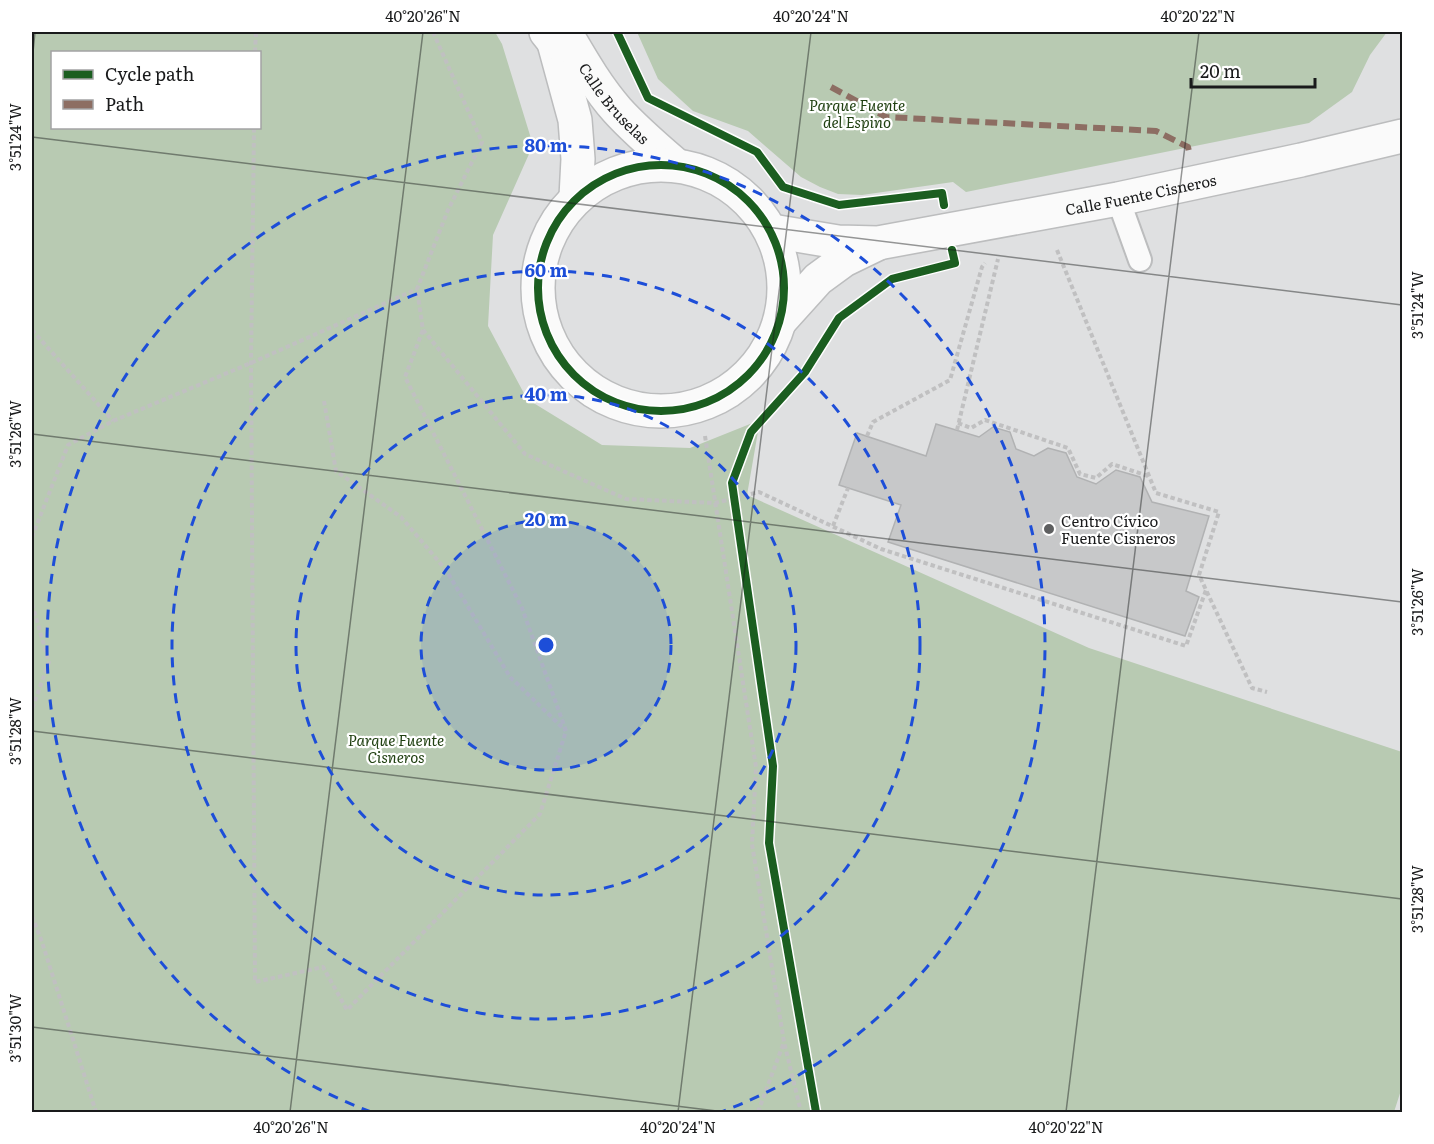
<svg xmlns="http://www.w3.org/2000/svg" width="1434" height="1144" font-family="Literata,serif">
  <rect width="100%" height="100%" fill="#dfe0e1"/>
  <path fill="#b8cab2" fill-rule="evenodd" d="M32 32H495L502 44 533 145 493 235 488 326 527 399 602 445 690 448 760 420 747 495 1089 648 1402 752V1087L1394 1112H32ZM52 52H260V128H52Z
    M637 32H1387L1370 55 1352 92 1309 123 966 192 953 182 862 195 838 194 820 187 801 177 748 131 693 111 658 79Z"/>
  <path fill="#c7c8c9" stroke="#b1b2b3" stroke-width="1.5" d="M936 424 979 437 993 427 1010 432 1016 449 1034 456 1048 448 1066 453 1077 477 1096 484 1116 470 1140 477 1152 502 1209 516 1186 591 1199 597 1185 636 888 542 901 505 839 485 857 433 926 456Z"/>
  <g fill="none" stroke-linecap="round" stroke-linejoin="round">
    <g stroke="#bcbdbe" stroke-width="26">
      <path id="lane" d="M1118 199 1140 260"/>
    </g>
    <g stroke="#bcbdbe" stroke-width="36">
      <g id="street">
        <path d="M551 32 575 120 578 159 576 197"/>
        <path id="s1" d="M565 32C581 59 596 86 617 110 635 130 655 147 676 165"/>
        <circle cx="661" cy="288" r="123"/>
        <path id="s2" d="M772 231 838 242 878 243 1118 199 1301 160 1402 136"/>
        <path d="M781 320 818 279 844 260 877 244"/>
      </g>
    </g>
    <g stroke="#bcbdbe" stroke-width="36">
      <path id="highway" d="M546 32 554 42"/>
    </g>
    <path stroke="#c0c0c1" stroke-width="4" stroke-dasharray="4.5 3" stroke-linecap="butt" d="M433 32 482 142 448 210 417 289 423 330 525 454 626 499 715 503 759 492 881 549 1186 646 1206 590
      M255 52 256 32
      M254 128 251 363 255 982 323 967 347 1010 540 814 566 731 522 608 405 377 423 330
      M1057 250 1156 493 1219 512 1199 575 1252 688 1267 692
      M32 330 113 421
      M324 401 336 471 401 517 446 570 510 677 565 730
      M958 423 971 428 985 420 1068 448 1080 474 1096 478 1112 464 1148 476
      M957 430 998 259
      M705 436 756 767 752 844 784 1042 801 1112
      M867 436 873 422 950 380 982 267 985 263
      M833 526 848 488
      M32 537 68 445 113 421 251 363 417 289
      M32 604 49 662 32 709
      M32 916 42 942 96 1112
      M758 1112 784 1042"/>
    <use href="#lane" stroke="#fafafa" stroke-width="22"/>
    <use href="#street" stroke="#fafafa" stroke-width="33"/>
    <use href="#highway" stroke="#fafafa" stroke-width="33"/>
    <path stroke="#8d6e63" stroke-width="6" stroke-dasharray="12 6" stroke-linecap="butt" d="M831 87 886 117 1156 131 1188 147 1190 156"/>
    <g stroke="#fff" stroke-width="11">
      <path id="cycleway" d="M617 32 648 98 757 152 783 187 839 205 942 193 944 205
        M538 288a123 123 0 1 1 246 0a123 123 0 1 1-246 0Z
        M816 1112 769 843 773 766 732 483 751 432 805 372 839 318 892 279 955 263 952 250"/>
    </g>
    <use href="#cycleway" stroke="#1b5e20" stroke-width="8"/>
  </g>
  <path fill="none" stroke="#191a1b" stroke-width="1.5" stroke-opacity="0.45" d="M32 62 35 32M32 137 1402 305M32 434 1402 602M32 731 1402 899M32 1027 725 1112M290 1112 423 32M678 1112 811 32M1066 1112 1199 32"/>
  <circle cx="546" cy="645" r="125" fill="#1d4ed8" fill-opacity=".12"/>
  <g fill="none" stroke="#1d4ed8" stroke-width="3" stroke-dasharray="10 8">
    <circle cx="546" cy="645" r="125"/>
    <circle cx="546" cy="645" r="250"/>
    <circle cx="546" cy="645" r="374"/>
    <path d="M371 1112A499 499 0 1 1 721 1112"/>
  </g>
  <circle fill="#5e5f60" stroke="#fff" stroke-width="2" cx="1049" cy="529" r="6"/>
  <g text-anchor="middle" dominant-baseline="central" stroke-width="4.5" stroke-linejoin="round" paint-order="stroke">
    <g font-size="15" fill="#191a1b" stroke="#fff">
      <text stroke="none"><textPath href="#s1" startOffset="87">Calle Bruselas</textPath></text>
      <text stroke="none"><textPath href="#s2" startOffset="374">Calle Fuente Cisneros</textPath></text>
    </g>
    <g font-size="15" font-style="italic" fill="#204011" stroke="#fff">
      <text x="857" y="104">Parque Fuente<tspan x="857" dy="17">del Espino</tspan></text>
      <text x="396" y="739">Parque Fuente<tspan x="396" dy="17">Cisneros</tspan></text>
    </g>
    <g font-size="15" fill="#191a1b" stroke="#fff" text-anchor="start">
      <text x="1061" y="520">Centro Cívico<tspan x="1061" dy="17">Fuente Cisneros</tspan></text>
    </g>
  </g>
  <circle cx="546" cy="645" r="9" fill="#1d4ed8" stroke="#fff" stroke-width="3"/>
  <g font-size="18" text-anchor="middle" font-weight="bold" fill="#1d4ed8" stroke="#fff" stroke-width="4.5" stroke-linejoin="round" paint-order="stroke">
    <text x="546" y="152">80 m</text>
    <text x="546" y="277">60 m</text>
    <text x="546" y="401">40 m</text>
    <text x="546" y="526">20 m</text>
  </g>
  <rect width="1434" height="1144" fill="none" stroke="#ffffff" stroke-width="66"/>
  <rect x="51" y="51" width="210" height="78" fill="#ffffff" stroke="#a3a3a4" stroke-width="1.5"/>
  <rect x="63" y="70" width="30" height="9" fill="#1b5e20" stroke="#a3a3a4" stroke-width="1.5"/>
  <text x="105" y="81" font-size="18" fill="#191a1b">Cycle path</text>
  <rect x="63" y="100" width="30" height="9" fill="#8d6e63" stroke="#a3a3a4" stroke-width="1.5"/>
  <text x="105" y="111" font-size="18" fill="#191a1b">Path</text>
  <path d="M1191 78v9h124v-9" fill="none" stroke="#191a1b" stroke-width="3"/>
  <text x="1200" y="78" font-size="18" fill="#191a1b" stroke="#ffffff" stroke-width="4.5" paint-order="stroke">20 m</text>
  <rect x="33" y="33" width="1368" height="1078" fill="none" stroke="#191a1b" stroke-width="2"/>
  <g font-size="15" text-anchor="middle" fill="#191a1b">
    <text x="423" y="22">40°20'26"N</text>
    <text x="811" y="22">40°20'24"N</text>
    <text x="1198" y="22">40°20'22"N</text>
    <text transform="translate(16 137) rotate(-90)" y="5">3°51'24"W</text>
    <text transform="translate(1418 305) rotate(-90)" y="5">3°51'24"W</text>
    <text transform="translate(16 434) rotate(-90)" y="5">3°51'26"W</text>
    <text transform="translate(1418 602) rotate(-90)" y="5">3°51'26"W</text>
    <text transform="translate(16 731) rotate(-90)" y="5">3°51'28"W</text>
    <text transform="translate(1418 899) rotate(-90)" y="5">3°51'28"W</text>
    <text transform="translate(16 1028) rotate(-90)" y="5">3°51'30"W</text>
    <text x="291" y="1133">40°20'26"N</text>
    <text x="678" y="1133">40°20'24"N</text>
    <text x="1066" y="1133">40°20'22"N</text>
  </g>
</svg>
